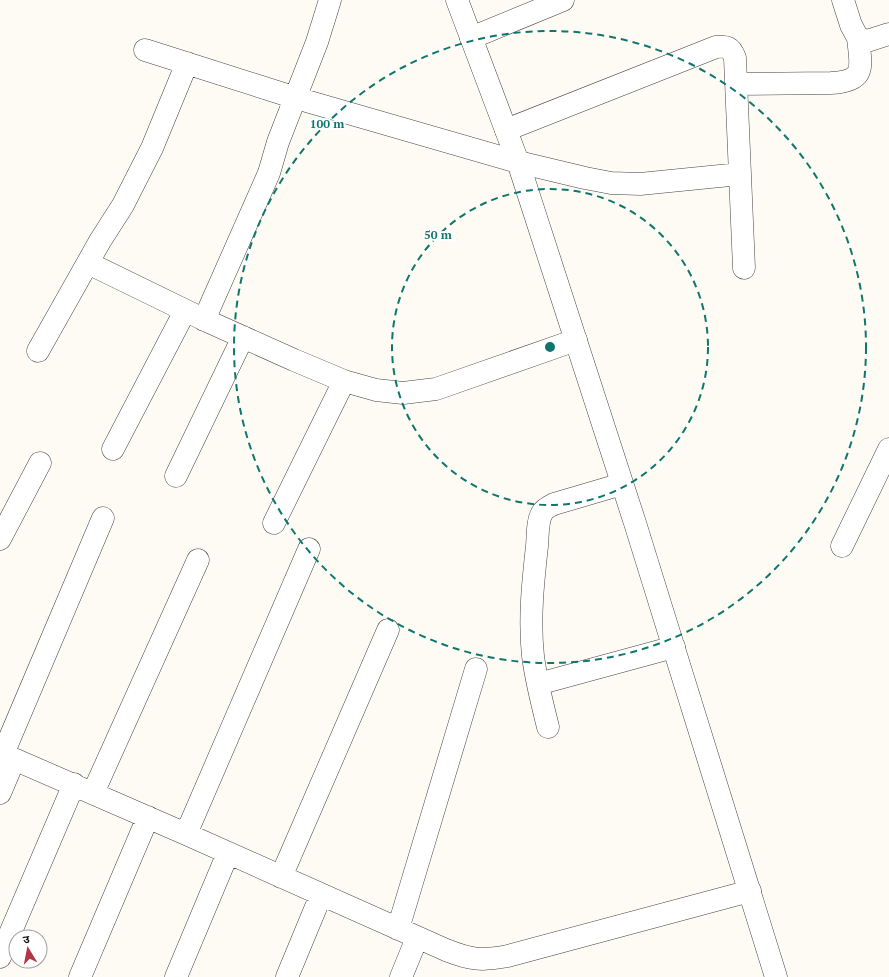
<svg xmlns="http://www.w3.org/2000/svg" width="889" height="977" font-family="'PT Serif','Noto Sans Devanagari',serif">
  <rect width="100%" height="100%" fill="#fefbf4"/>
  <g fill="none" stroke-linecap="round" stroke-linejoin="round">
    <g stroke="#434343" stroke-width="23">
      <path id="minor" d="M843 0 851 25 858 38 867 41 889 34
        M471 38 563 0
        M145 50 296 98 518 162 585 178 611 183 640 184 740 174
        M736 84 831 83C867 81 861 67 858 38
        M506 130 716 47C727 46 731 47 735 58L744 268
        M88 263 207 321 294 360 344 381 376 390 403 393 436 389 576 340
        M204 320 269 173 278 142 317 42 330 0
        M38 351 100 241 123 205 152 148 187 63
        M113 449 185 311
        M176 476 243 337
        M274 523 344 381
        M0 539 40 463
        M842 546 889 449
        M538 684 674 647
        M548 727C542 703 536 680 533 656 529 619 533 582 537 546 538 536 537 522 542 513 544 509 550 506 554 504L622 484
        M0 753 186 834 446 950C471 960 482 961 508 956L750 891
        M3 754 103 518
        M0 793 14 760
        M93 793 198 560
        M186 834 309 549
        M281 877 388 630
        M398 929 476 669
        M0 957 74 784
        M80 977 148 817
        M176 977 228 853
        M287 977 321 895
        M401 977 417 938"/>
    </g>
    <g stroke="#434343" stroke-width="23">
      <path id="tertiary" d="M457 0 518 162 635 523 776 977"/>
    </g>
    <use href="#minor" stroke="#fff" stroke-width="22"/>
    <use href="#tertiary" stroke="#fff" stroke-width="22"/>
  </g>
  <g fill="none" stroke="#0f766e" stroke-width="2" stroke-dasharray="7 5">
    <circle cx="550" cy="347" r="158"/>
    <circle cx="550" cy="347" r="316"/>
  </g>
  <circle cx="550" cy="347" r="6" fill="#0f766e" stroke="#fff" stroke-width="2"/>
  <g font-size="12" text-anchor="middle" font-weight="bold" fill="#0f766e" stroke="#fff" stroke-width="4" stroke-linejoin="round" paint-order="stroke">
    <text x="327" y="128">100 m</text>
    <text x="438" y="239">50 m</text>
  </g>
  <g transform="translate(28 949) rotate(350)"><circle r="19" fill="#ffffff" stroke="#9f9f9f"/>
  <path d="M0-3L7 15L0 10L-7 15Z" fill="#b13746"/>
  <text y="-6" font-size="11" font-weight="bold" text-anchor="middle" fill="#101010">उ</text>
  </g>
</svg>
